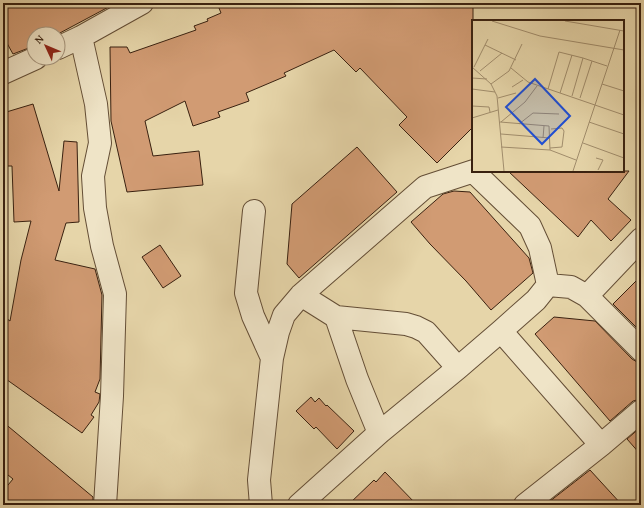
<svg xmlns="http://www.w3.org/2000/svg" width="644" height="508" font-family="'Gentium Book Plus',serif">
  <rect width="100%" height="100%" fill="#e6d5a9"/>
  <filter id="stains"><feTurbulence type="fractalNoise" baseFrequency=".005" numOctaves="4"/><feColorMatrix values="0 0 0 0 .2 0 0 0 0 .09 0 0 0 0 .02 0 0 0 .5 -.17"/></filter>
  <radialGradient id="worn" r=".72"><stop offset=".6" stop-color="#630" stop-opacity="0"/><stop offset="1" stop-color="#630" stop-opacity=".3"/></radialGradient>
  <path fill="#d19b73" stroke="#392110" d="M3 3H116L58 34H34V46L13 54 3 36Z
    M217 3H473V127L437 163 399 125 407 117 360 68 356 72 334 50 284 73 286 76 246 93 249 101 218 112 220 117 193 126 185 101 145 121 153 156 199 151 203 185 127 192 111 121 110 47H127L130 53 196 30 194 26 208 21 207 19 221 13Z
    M33 104 59 191 64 141 77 142 79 222 66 223 55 260 95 269 102 295 100 379 95 392 100 394 99 402 91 415 94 417 82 433 3 377V316L10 321 21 260 31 221 14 222 12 166H3V113Z
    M357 147 397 192 299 278 287 264 292 204Z
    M508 171H629L608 199 631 220 611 241 591 220 578 237Z
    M454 191 470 192 529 258 533 273 491 310 466 281 430 244 411 222 443 194Z
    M160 245 181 276 163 288 142 257Z
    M641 276V332L613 304Z
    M554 317 595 321 632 359 637 362H641V399L633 401 610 421 535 334Z
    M311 397 315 402 319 398 326 406 327 405 354 431 337 449 316 427 314 429 296 411Z
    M3 422 93 497V505H3V491L13 479 3 471Z
    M641 427V455L627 439Z
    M590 470 622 505H545Z
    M385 472 417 505H348L374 480 376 482Z"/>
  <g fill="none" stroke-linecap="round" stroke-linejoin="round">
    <g stroke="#644e36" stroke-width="24">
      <path id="street" d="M81 37 96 104 100 143 93 176 95 208 102 246 115 294 112 396 105 505
        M58 48 81 37 142 3
        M3 73 36 58
        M474 172 530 226 540 248 548 285
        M254 211 246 293 253 316 272 358
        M301 295 336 317 357 379 379 433
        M587 296 641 239
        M336 317 406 324 416 327 426 332 458 368
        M501 331 601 445
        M261 505 259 480 272 358 278 332 284 315 301 295 425 187 474 171
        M299 505 379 433 458 368 501 331 536 300 548 285 571 287 587 296 641 350
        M525 505 601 445 641 411"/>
    </g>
    <use href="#street" stroke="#efe4c7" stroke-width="22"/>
  </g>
  <g transform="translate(472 20)">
    <rect width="152" height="152" fill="#e6d5a9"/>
    <path fill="none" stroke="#a18d6c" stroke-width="1" d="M20 1 68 16 152 30M93 1 152 11M13 25 44 40M0 47 19 64 25 76 32 151M2 47 16 19M39 48 56 62 152 95M8 51 30 33M0 58 15 59M19 64 37 51 50 24M130 64 152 71M40 67 51 60M0 69 23 72M76 69 87 32 111 38M88 73 100 35M100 76 111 38 135 46M26 78 44 73M108 78 120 41M0 86 17 87 18 92M0 98 26 90M28 102 77 106 78 130M29 102 53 82 65 66M117 102 152 114M47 104 61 93 87 94M29 114 78 118M71 118 72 106M111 123 152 138M29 127 78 130 104 140M78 128 90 127 92 111 90 108 79 109M124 138 131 140 126 150M101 151 148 10"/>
    <path fill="#1d4ed8" fill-opacity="0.15" stroke="#1d4ed8" stroke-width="2" d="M63 59 98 96 70 124 34 87Z"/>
    <rect width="152" height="152" fill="none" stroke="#392110" stroke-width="2"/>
  </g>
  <rect width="644" height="508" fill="none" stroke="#e6d5a9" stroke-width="16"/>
  <rect x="4" y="4" width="636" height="500" fill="none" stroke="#392110" stroke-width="2"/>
  <rect x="8" y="8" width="628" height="492" fill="none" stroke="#392110"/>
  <g transform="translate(46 46) rotate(314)"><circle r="19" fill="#efe4c7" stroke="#a6967e"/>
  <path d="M0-3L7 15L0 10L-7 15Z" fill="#8f2418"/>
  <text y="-6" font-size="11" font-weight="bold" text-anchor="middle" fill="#392110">N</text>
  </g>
  <rect width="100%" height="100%" filter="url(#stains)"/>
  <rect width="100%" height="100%" fill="url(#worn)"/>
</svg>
